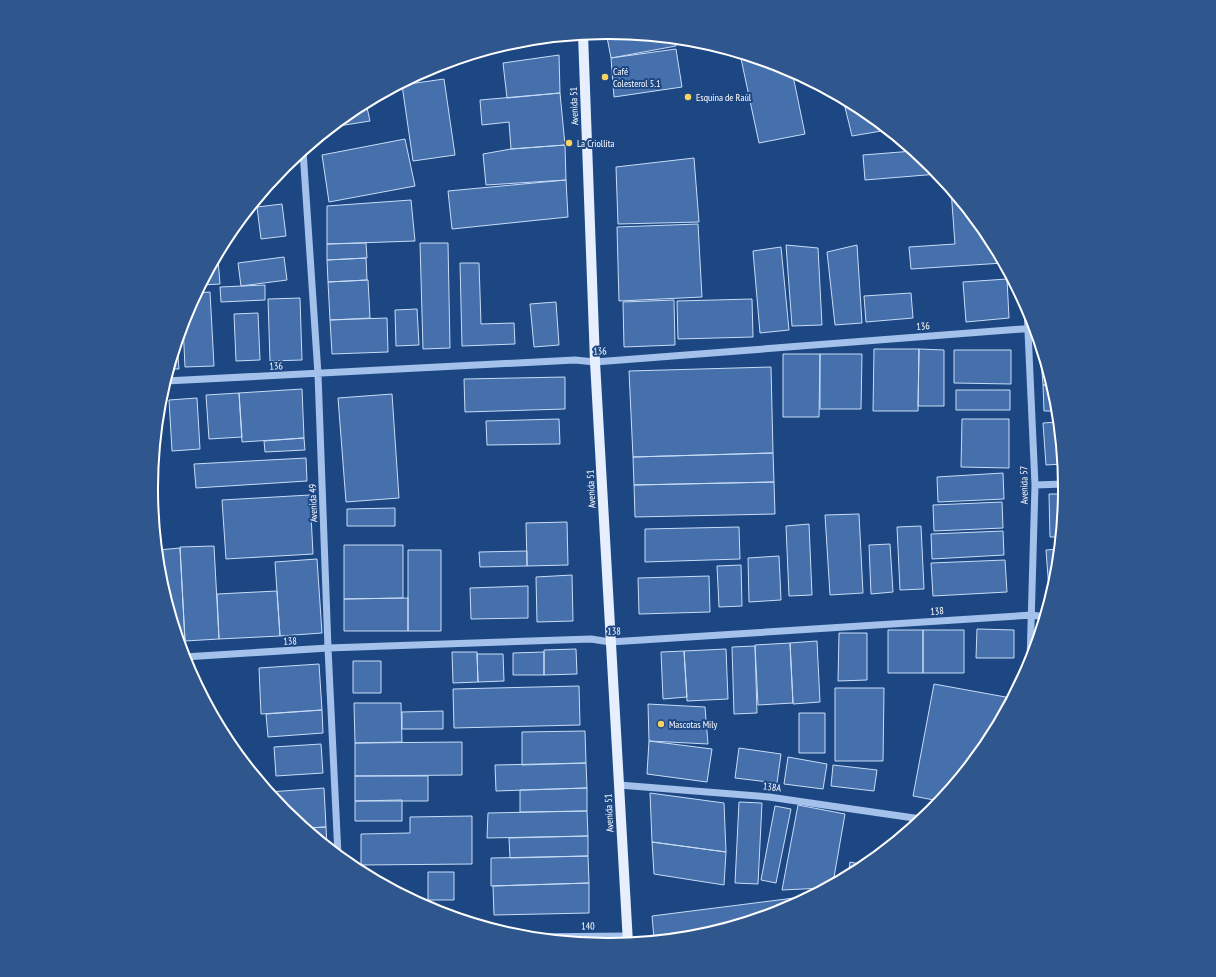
<svg xmlns="http://www.w3.org/2000/svg" width="1216" height="977" font-family="'PT Sans Narrow',sans-serif">
  <rect width="100%" height="100%" fill="#1d4783"/>
  <path fill="#4570ac" stroke="#c8dcf7" d="M627 34 675 39 676 46 611 58 607 37Z
    M676 49 682 87 614 97 611 58Z
    M740 54 783 67 792 71 805 134 759 143Z
    M559 55 560 93 507 98 503 63Z
    M444 79 455 155 413 161 402 85Z
    M560 93 565 145 511 149 509 122 482 125 480 100Z
    M843 99 862 109 887 130 852 136Z
    M366 103 370 121 332 127 355 109Z
    M405 139 415 186 329 202 322 155Z
    M565 145 566 180 486 185 483 154 511 149Z
    M913 151 931 166 938 174 865 180 863 155Z
    M694 158 699 222 618 224 616 167Z
    M566 180 568 217 452 229 448 191Z
    M951 190 988 235 1003 263 911 269 909 247 955 244Z
    M411 200 415 241 327 244V206Z
    M282 204 286 236 261 239 257 207Z
    M698 224 702 297 619 301 617 227Z
    M366 243 367 258 327 260V244Z
    M420 243H448L450 348 423 349Z
    M786 245 818 248 822 325 792 326Z
    M857 245 862 323 835 325 827 252Z
    M781 247 789 330 760 333 753 251Z
    M284 257 287 280 241 286 238 263Z
    M366 258 367 280 328 282 327 260Z
    M216 259H218L220 284 202 285Z
    M460 263H479L481 324 514 323 515 344 462 346Z
    M1007 279 1009 318 966 322 963 282Z
    M368 280 370 318 330 320 328 282Z
    M265 285V300L221 302 220 287Z
    M210 292 214 366 185 367 183 325 186 314 197 293Z
    M911 293 913 318 866 322 864 296Z
    M300 298 302 360 270 361 268 299Z
    M752 299 753 337 678 339 677 301Z
    M674 300 675 345 624 347 623 302Z
    M556 302 559 345 534 347 530 304Z
    M417 309 419 345 396 346 395 310Z
    M258 313 260 360 236 361 234 314Z
    M387 318 388 352 332 354 330 320Z
    M177 343 179 369H169Z
    M874 349H919L918 411H873Z
    M919 349 944 350V406H918Z
    M1040 349 1051 385H1043Z
    M954 350H1011V384L954 383Z
    M783 354H820L819 417H783Z
    M820 354H862L861 409H820Z
    M771 367 773 453 633 457 629 371Z
    M565 377V409L465 412 464 379Z
    M1043 385H1051L1056 400 1057 411H1044Z
    M302 389 304 438 242 442 239 393Z
    M956 390H1010V410H956Z
    M239 393 242 437 209 439 206 395Z
    M392 394 399 498 346 502 338 398Z
    M197 398 200 449 172 451 169 400Z
    M160 403 164 404 156 448Z
    M559 419 560 444 487 445 486 421Z
    M962 419H1009V468L961 467Z
    M1058 422 1062 464 1046 465 1043 423Z
    M304 438 305 450 265 452 264 441Z
    M773 453 774 482 634 485 633 457Z
    M306 458 307 481 196 488 194 464Z
    M1003 473 1004 499 938 502 937 477Z
    M774 482 775 514 635 517 634 485Z
    M1049 494H1064L1060 537H1050Z
    M310 495 313 554 226 559 222 500Z
    M1002 502 1003 528 934 531 933 505Z
    M395 508V526H347V509Z
    M859 514 863 593 830 595 825 515Z
    M567 522 568 565 527 566 526 523Z
    M809 524 812 595 789 596 786 526Z
    M921 526 924 589 900 590 897 527Z
    M739 527 740 559 645 562V529Z
    M1003 531 1004 555 932 559 931 534Z
    M890 544 893 592 871 594 869 545Z
    M344 545H403V598L344 599Z
    M214 546 219 639 185 641 180 547Z
    M180 548 185 641H179L160 577 158 550Z
    M1059 549 1056 578 1052 590H1049L1046 550Z
    M408 550H441V631H408Z
    M527 551V566L480 567 479 552Z
    M779 556 781 600 749 602 748 558Z
    M317 559 322 633 280 636 275 562Z
    M1005 560 1007 592 933 596 931 563Z
    M741 565 742 606 719 607 717 566Z
    M572 575 573 621 537 622 536 577Z
    M709 576 710 612 639 614 638 578Z
    M528 586V618L471 619 470 588Z
    M277 591 280 636 219 639 217 594Z
    M408 598V631H344V599Z
    M977 629 1014 630V658H976Z
    M888 630H923V673H888Z
    M923 630H964V673H923Z
    M839 633H867V680L838 681Z
    M817 641 820 702 793 704 790 643Z
    M790 643 793 703 758 705 755 645Z
    M755 646 757 713 734 714 732 647Z
    M576 649 577 674 544 675V650Z
    M726 649 728 699 687 701 684 651Z
    M684 651 687 697 663 699 661 652Z
    M452 652H477L478 682 453 683Z
    M544 652V675H513V653Z
    M477 654H503L504 681 478 682Z
    M353 661H381V693H353Z
    M319 664 322 710 261 714 259 668Z
    M934 684 1011 698 987 742 939 801 913 796Z
    M579 686 580 725 454 728 453 689Z
    M835 688H884L883 761H835Z
    M354 703H401L402 742 355 743Z
    M648 704 705 707 708 744 649 741Z
    M322 710 323 733 268 737 266 714Z
    M443 711V729H402V712Z
    M799 713H825V753H799Z
    M585 731 586 763 522 765V732Z
    M649 741 712 749 707 782 647 774Z
    M462 742V775L355 776V743Z
    M321 744 323 773 276 776 274 747Z
    M739 748 781 754 777 783 735 778Z
    M788 757 827 764 823 789 784 784Z
    M586 763 587 788 496 791 495 765Z
    M833 765 877 770 874 791 831 786Z
    M355 776H428V801H355Z
    M324 788 326 827 306 828 285 811 269 792Z
    M587 788V811L520 812V790Z
    M650 793 724 803 726 852 652 842Z
    M402 800V821H355V801Z
    M739 802 762 803 758 884 735 883Z
    M798 805 845 814 833 883 824 888 782 890Z
    M775 806 791 809 776 883 761 880Z
    M587 811 588 836 487 838 488 813Z
    M472 816V864L361 865V834L410 833V817Z
    M326 827 327 846 306 828Z
    M588 836V856L510 858 509 838Z
    M652 842 726 852 724 885 654 874Z
    M588 856 589 883 491 886V858Z
    M850 862 865 865 848 876Z
    M428 872H454V900H428Z
    M589 883V913L494 915 493 886Z
    M810 896 782 910 720 929 654 939 652 916Z"/>
  <g fill="none" stroke-linecap="round" stroke-linejoin="round">
    <path stroke="#a3c1ea" stroke-width="7" d="M488 50 539 39
      M303 151 318 374 328 648 338 855
      M1027 309 1035 485 1030 661
      M166 381 575 360 595 362 1034 328
      M1035 485 1064 484
      M184 657 328 648 591 639 610 642 1032 615 1044 617
      M619 785 769 797 921 819
      M524 937 628 936"/>
    <path stroke="#e7effe" stroke-width="10" d="M583 34 595 362 628 943"/>
  </g>
  <g fill="#fad262" stroke="#1d4783" stroke-width="1.5">
    <circle cx="605" cy="77" r="4"/>
    <circle cx="688" cy="97" r="4"/>
    <circle cx="569" cy="143" r="4"/>
    <circle cx="661" cy="724" r="4"/>
  </g>
  <g text-anchor="middle" dominant-baseline="central" stroke-width="4" stroke-linejoin="round" paint-order="stroke">
    <g font-size="10" fill="#fff" stroke="#1d4783" text-anchor="start">
      <text x="613" y="71">Café<tspan x="613" dy="12">Colesterol 5.1</tspan></text>
      <text x="696" y="97">Esquina de Raúl</text>
      <text x="577" y="143">La Criollita</text>
      <text x="669" y="724">Mascotas Mily</text>
    </g>
    <g font-size="10" fill="#fff" stroke="#1d4783">
      <text transform="translate(574 106) rotate(-92)">Avenida 51</text>
      <text transform="translate(923 326) rotate(-4)">136</text>
      <text transform="translate(600 351) rotate(-2)">136</text>
      <text transform="translate(276 366) rotate(-3)">136</text>
      <text transform="translate(1024 485) rotate(-91)">Avenida 57</text>
      <text transform="translate(591 489) rotate(-93)">Avenida 51</text>
      <text transform="translate(313 503) rotate(-92)">Avenida 49</text>
      <text transform="translate(937 611) rotate(-4)">138</text>
      <text transform="translate(614 631) rotate(1)">138</text>
      <text transform="translate(290 641) rotate(-3)">138</text>
      <text transform="translate(772 787) rotate(7)">138A</text>
      <text transform="translate(609 813) rotate(-93)">Avenida 51</text>
      <text transform="translate(588 926) rotate(-1)">140</text>
    </g>
  </g>
  <path d="M0 0H1216V977H0ZM607 39H609A449 449 0 0 1 1058 488V489A449 449 0 0 1 609 938H607A449 449 0 0 1 158 489V488A449 449 0 0 1 607 39Z" fill="#2f568d" fill-rule="evenodd"/>
  <path fill="none" stroke="#fff" stroke-width="2" d="M607 39H609A449 449 0 0 1 1058 488V489A449 449 0 0 1 609 938H607A449 449 0 0 1 158 489V488A449 449 0 0 1 607 39Z"/>
</svg>
